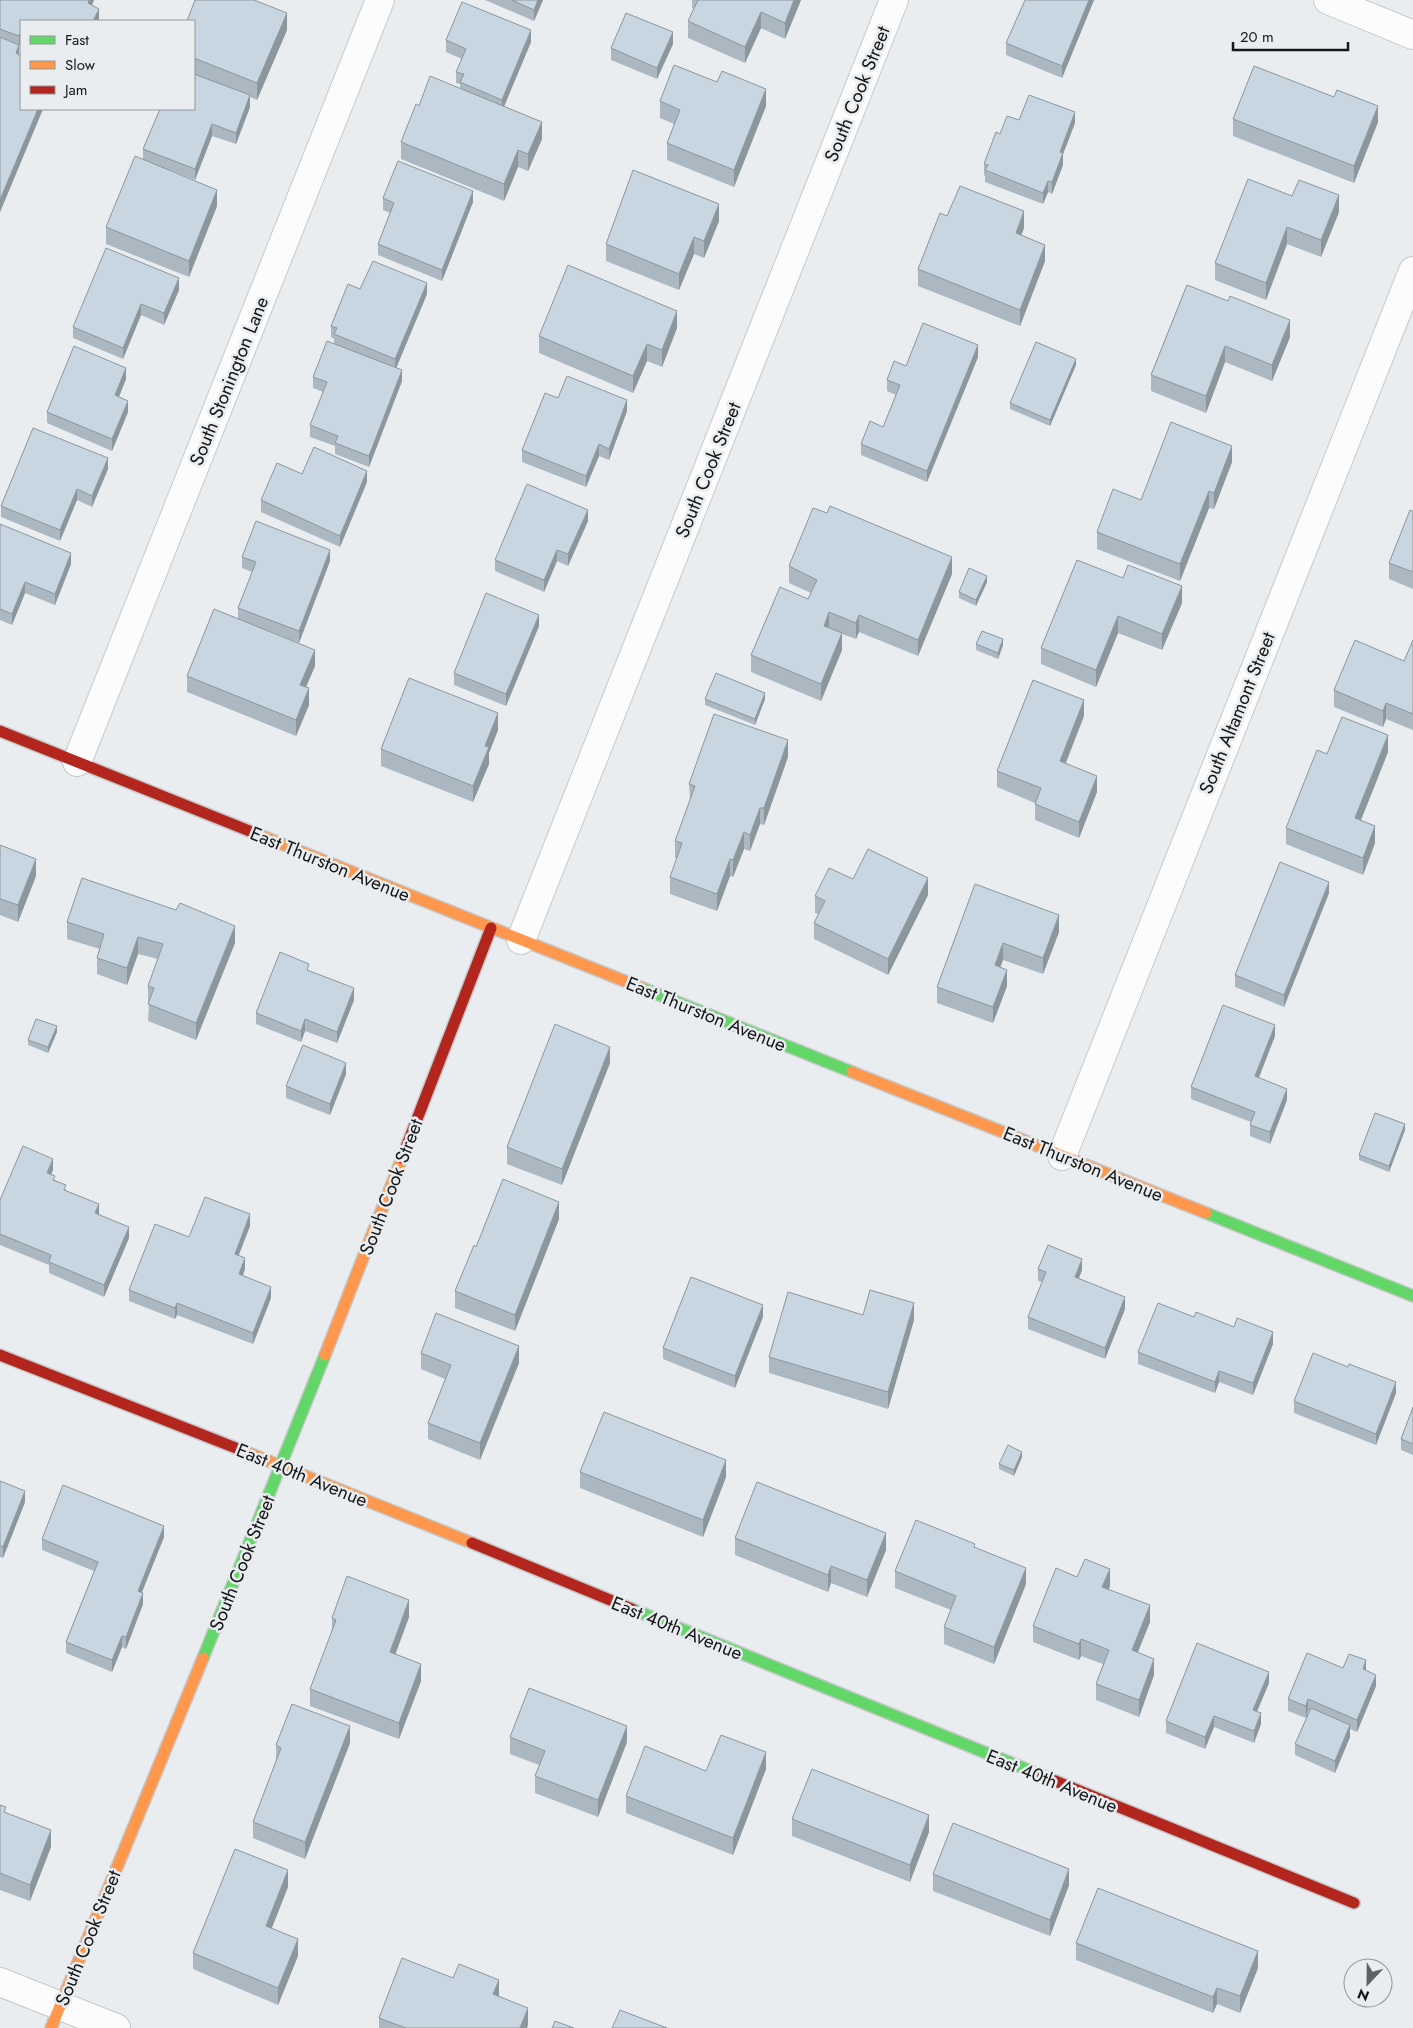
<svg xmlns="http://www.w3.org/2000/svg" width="1413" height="2028" font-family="Jost,sans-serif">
  <rect width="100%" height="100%" fill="#eaedef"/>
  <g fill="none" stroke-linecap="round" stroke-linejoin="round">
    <g stroke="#c6c8c9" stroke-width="30">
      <path id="street" d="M1328 0 1413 35
        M77 762 380 0
        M521 940 894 0
        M1062 1156 1413 271
        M0 1982 116 2028"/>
    </g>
    <g stroke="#c6c8c9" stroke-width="14">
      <path id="fast" d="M642 988 852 1072
        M1206 1213 1413 1296
        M632 1609 1043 1776
        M203 1658 325 1355"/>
    </g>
    <g stroke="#c6c8c9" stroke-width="14">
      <path id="slow" d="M252 832 642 988
        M852 1072 1206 1213
        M325 1355 402 1158
        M246 1452 472 1543
        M51 2028 203 1658"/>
    </g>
    <g stroke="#c6c8c9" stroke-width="14">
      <path id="jam" d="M0 731 252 832
        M402 1158 491 928
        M0 1355 246 1452
        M472 1543 632 1609
        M1043 1776 1354 1903"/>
    </g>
    <use href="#street" stroke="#fcfcfd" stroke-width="28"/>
    <use href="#fast" stroke="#63d668" stroke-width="11"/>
    <use href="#slow" stroke="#ff974d" stroke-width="11"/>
    <use href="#jam" stroke="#b3261e" stroke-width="11"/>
  </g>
  <path fill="#abb8c1" d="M0 0H94L92 5 99 20 21 21V42L19 46V55L43 109 0 212Z
    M485 0H543L534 21Z
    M692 0H801L785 39 761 28 745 63 688 38V21L694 9 692 8Z
    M1094 0 1062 78 1006 55V43Z
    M256 1 287 30 257 100 250 97V107L236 144 212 136 195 180 170 170 217 206 189 277 106 244V227L143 160V149L194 109V21Z
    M446 40 531 42 504 107 542 139 528 171 518 167 504 201 401 159V142L419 106 460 89V84L456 83V72L462 59 446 52Z
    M673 44 657 79 611 60V48Z
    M717 82 766 106 734 187 667 160V143L674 124 660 118V101Z
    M1233 119 1378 122 1354 183 1233 136Z
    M1019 120 1075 123 1063 154V165L1052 194 1048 192 1043 204 985 182V176L984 175V164L1000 134Z
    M1292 196 1339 212 1321 257 1287 244 1266 300 1215 280V263Z
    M383 198 473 202 442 281 378 255V244L390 213 383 210Z
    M947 216 1024 228 1021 235 1045 261 1020 326 918 286V269Z
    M719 221 704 258 694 254 679 290 606 261V244Z
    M1187 285 1290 337 1272 381 1225 362 1206 413 1151 391V375Z
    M360 289 427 294 396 368 402 381 369 467 335 454V446L310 437V425L323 392 313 388V377L334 344V339L331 337V326Z
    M179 290 164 325 141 315 123 359 73 338V327Z
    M677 328 662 367 647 361 633 393 539 353V336Z
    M978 357 927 482 861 455V444L883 427 896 395 887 391V380L906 366Z
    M1076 365 1050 426 1010 409V403Z
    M126 379 119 397 128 412 112 451 47 423V412Z
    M558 398 627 411 609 460 599 456 586 487 522 462V450Z
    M1232 462 1214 509 1209 508 1180 581 1097 549V532L1141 500Z
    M108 469 92 507 77 500 60 541 1 517V506Z
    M302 474 367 482 340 547 261 512V500Z
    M1413 511V589L1389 579V563Z
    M588 521 568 566 557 561 544 592 495 571V560Z
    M0 524 71 564 55 605 25 593 12 625 0 620Z
    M242 557 330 561 299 643 269 631 315 666 306 687 309 705 296 736 187 692V676L238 619V608L252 572 242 568Z
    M1077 560 1182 603 1162 650 1118 633 1096 687 1041 664V648Z
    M789 566 952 574 918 656 859 632 856 639 842 634V650L821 701 751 672V655L808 599 811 593 789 583Z
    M987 582 976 606 959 598V592Z
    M539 626 506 706 454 685V673Z
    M1413 640V730L1386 719 1383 727 1334 707V690L1404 661Z
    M976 644 1003 645 998 659 976 650Z
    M705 699H765L755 725 705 705Z
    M1084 716 1066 763 1097 792 1079 838 1035 820V803L997 787V771Z
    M498 730 489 753V764L473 802 381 766V749Z
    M1388 752 1361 820 1375 843 1363 875 1286 844V828L1327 754Z
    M788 757 764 825 760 824 750 851 744 849 733 877 730 876 717 911 670 894V877L677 858H675V841L690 801 689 784Z
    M0 845 36 876 18 922 0 915Z
    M853 879 928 895 888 975 814 939V923L818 914 815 913V896Z
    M975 884 1059 932 1043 974 1003 960 1000 967 1007 986 993 1023 937 1003V987Z
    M1329 893 1284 1007 1235 987V975Z
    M67 922 235 943 196 1040 148 1021 149 1003 148 1002V986L158 959 138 954 127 985 97 974V958L100 949 67 939Z
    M309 971 354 1000 337 1043 305 1031 301 1042 256 1024V1013Z
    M57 1032 48 1053 28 1045V1040Z
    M1275 1036 1258 1078 1287 1100 1270 1144 1250 1136V1125L1251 1122 1191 1099V1087Z
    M610 1063 562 1185 507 1164V1147Z
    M346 1074 330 1115 286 1098V1086Z
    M1405 1130 1389 1172 1359 1160V1155Z
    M53 1170 51 1175 55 1180 66 1190 99 1214 129 1238 104 1297 49 1273V1265L0 1245V1200Z
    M559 1219 515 1331 455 1308V1291Z
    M250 1226 238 1255 245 1269 243 1276 271 1298 253 1344 177 1315 175 1319 129 1301V1290L189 1237Z
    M1038 1269 1082 1270 1079 1278 1125 1309 1105 1359 1028 1329V1317L1042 1282 1038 1281Z
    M863 1315 914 1320 888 1409 769 1373V1357Z
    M763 1317 735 1388 663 1359V1348Z
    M1194 1317 1273 1344 1253 1395 1219 1382 1215 1393 1138 1364V1352Z
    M421 1353 519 1363 480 1460 428 1439V1423L445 1379 421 1369Z
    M1348 1367 1396 1393 1376 1445 1294 1413V1401Z
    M1413 1407V1455L1401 1450V1439Z
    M1022 1457 1014 1476 999 1469V1464Z
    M580 1472 726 1477 703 1537 580 1488Z
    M0 1481 25 1502 3 1558 0 1557Z
    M164 1537 142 1592 143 1604 126 1649 122 1647 112 1672 66 1653V1642L94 1571 42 1550V1539Z
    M735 1538 886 1550 867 1597 831 1583 828 1592 735 1555Z
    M975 1547 1026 1584 994 1664 944 1644V1627L951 1610 895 1588V1571Z
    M1077 1577 1110 1586 1109 1589 1150 1622 1138 1652 1154 1675 1139 1717 1096 1700V1684L1103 1664 1081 1656 1079 1660 1033 1642V1626Z
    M409 1617 395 1654 421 1681 399 1739 310 1706V1689L332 1631V1618Z
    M1343 1668 1366 1670 1376 1686 1357 1732 1350 1729V1737L1335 1773 1295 1755V1744L1309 1711H1308L1306 1718 1288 1711V1699Z
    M1269 1683 1257 1711 1261 1724 1254 1743 1214 1727 1205 1749 1166 1733V1721Z
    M510 1737 627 1742 598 1817 535 1793V1776L539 1765 510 1754Z
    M350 1743 305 1859 253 1838V1822L276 1761V1745Z
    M766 1769 733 1855 626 1813V1796L706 1771Z
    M0 1805 6 1813 51 1847 30 1901 0 1890Z
    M792 1819 929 1832 910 1882 792 1836Z
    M933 1874 1069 1885 1050 1936 933 1891Z
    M288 1887 271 1928 298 1956 278 2005 193 1969V1953Z
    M1076 1943 1258 1968 1240 2013 1217 2004 1213 2013 1076 1960Z
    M453 1978 499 1996 528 2024 527 2028H379V2018Z"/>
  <path fill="#8b969d" d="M89 0H94L88 15V3Z
    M538 0H543L534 21V10Z
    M794 0H801L785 39V23Z
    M1089 0H1094L1062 78V66Z
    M99 9V20L98 21H93Z
    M761 12V28L745 63V47Z
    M287 13V30L257 100V83Z
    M531 30V42L502 111V100Z
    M21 31V42L19 46V56L16 53 19 47V36Z
    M673 32V44L657 79V68Z
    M766 89V106L734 187V170Z
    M250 95V107L236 144V133Z
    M1378 106V122L1354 183V166Z
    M38 109H43L0 212V200Z
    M1075 112V123L1063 154V165L1052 194V182L1060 152Z
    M542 122V139L528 171V154Z
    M212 124V136L195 180V169Z
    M518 150V167L504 201V184Z
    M1048 181V192L1043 204V193Z
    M217 190V206L189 277V261Z
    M473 191V202L442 281V270Z
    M1339 195V212L1321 257V240Z
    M719 204V221L704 258V241Z
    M1024 211V228L1016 249V233Z
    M1287 227V244L1266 300V283Z
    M694 237V254L679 290V274Z
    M1045 245V261L1020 326V310Z
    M179 278V290L164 325V313Z
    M427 283V294L395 371V359Z
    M141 304V315L123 359V348Z
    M677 311V328L662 367V350Z
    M1290 320V337L1272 381V365Z
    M647 344V361L633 393V376Z
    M978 345V357L927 482V471Z
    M1225 346V362L1206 413V396Z
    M1076 359V365L1050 426V420Z
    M126 368V379L115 406V395Z
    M402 370V381L369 467V456Z
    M627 400V411L609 460V449Z
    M128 401V412L112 451V439Z
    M599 444V456L586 487V476Z
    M1232 446V462L1214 509V493Z
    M108 458V469L92 507V496Z
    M367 471V482L340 547V536Z
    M77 489V500L60 541V530Z
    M1209 491V508L1180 581V564Z
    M588 510V521L568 566V554Z
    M330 550V561L299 643V631Z
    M557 550V561L544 592V580Z
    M71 553V564L55 605V594Z
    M952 557V574L918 656V640Z
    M987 576V582L976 606V600Z
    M25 582V593L12 625V614Z
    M1182 586V603L1162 650V634Z
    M829 612V629L824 626Z
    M539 615V626L506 706V694Z
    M859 615V632L856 639V623Z
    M1118 616V633L1096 687V670Z
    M842 633V650L821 701V684Z
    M1003 639V645L998 659V653Z
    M315 650V666L300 701V685Z
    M309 688V705L296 736V720Z
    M765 693V699L755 725V719Z
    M1084 700V716L1060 777V761Z
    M1386 703V719L1383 727V711Z
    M498 713V730L489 753V764L473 802V786L485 746Z
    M1388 735V752L1355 835V818Z
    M788 740V757L764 825V808Z
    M1097 776V792L1079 838V822Z
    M760 808V824L750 851V835Z
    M1375 826V843L1363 875V858Z
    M744 832V849L733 877V860Z
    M36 859V876L18 922V905Z
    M730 859V876L717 911V894Z
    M928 878V895L888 975V959Z
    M1329 882V893L1284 1007V995Z
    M1059 915V932L1043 974V958Z
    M235 926V943L196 1040V1023Z
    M138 937V954L127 985V968Z
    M1003 943V960L995 981V965Z
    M1007 970V986L993 1023V1007Z
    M354 988V1000L337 1043V1032Z
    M305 1019V1031L301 1042V1031Z
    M1275 1025V1036L1255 1088V1076Z
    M57 1026V1032L48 1053V1047Z
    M610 1047V1063L562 1185V1169Z
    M346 1063V1074L330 1115V1104Z
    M1287 1089V1100L1270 1144V1132Z
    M1405 1124V1130L1389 1172V1166Z
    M53 1159V1170L47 1184V1173Z
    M559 1202V1219L515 1331V1315Z
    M99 1204V1215L95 1213Z
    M250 1214V1226L235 1265V1254Z
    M129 1227V1238L104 1297V1285Z
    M245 1258V1269L239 1285V1274Z
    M1082 1259V1270L1075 1288V1277Z
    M271 1287V1298L253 1344V1333Z
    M1125 1297V1309L1105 1359V1348Z
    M177 1303V1315L175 1319V1308Z
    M914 1303V1320L888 1409V1392Z
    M763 1305V1317L735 1388V1376Z
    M1273 1332V1344L1253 1395V1383Z
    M519 1346V1363L480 1460V1443Z
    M1219 1371V1382L1215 1393V1382Z
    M1396 1382V1393L1376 1445V1434Z
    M1022 1452V1457L1014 1476V1470Z
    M726 1460V1477L703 1537V1520Z
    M25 1491V1502L3 1558V1547Z
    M164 1526V1537L138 1602V1591Z
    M886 1533V1550L867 1597V1580Z
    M831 1566V1583L828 1592V1575Z
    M1026 1568V1584L994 1664V1647Z
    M1110 1569V1586L1102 1603V1587Z
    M143 1593V1604L126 1649V1637Z
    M409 1600V1617L390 1669V1652Z
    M1150 1605V1622L1132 1666V1650Z
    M122 1636V1647L112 1672V1660Z
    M1081 1639V1656L1079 1660V1644Z
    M1154 1659V1675L1139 1717V1700Z
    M1366 1660V1672L1363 1669Z
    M421 1664V1681L399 1739V1723Z
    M1269 1672V1683L1253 1721V1710Z
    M1376 1675V1686L1357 1732V1720Z
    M1308 1699V1711L1306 1718V1706Z
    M1261 1713V1724L1254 1743V1731Z
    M1214 1716V1727L1205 1749V1737Z
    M1350 1725V1737L1335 1773V1761Z
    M350 1726V1743L305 1859V1842Z
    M627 1726V1742L598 1817V1800Z
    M766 1752V1769L733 1855V1838Z
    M929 1815V1832L910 1882V1865Z
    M51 1830V1847L30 1901V1885Z
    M1069 1869V1885L1050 1936V1920Z
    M288 1870V1887L266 1943V1926Z
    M298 1939V1956L278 2005V1988Z
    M1258 1951V1968L1240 2013V1996Z
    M499 1980V1997L493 1994Z
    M1217 1988V2004L1213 2013V1997Z
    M528 2008V2024L527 2028H520Z"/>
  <path fill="#c7d6e0" stroke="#8b969d" d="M0 0H89L88 3 99 9 93 21H21V31L19 36 0 29Z
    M195 0H254L287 13 257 83 194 58V21H187Z
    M512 0H538L534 10Z
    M698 0H794L785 23 761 12 745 47 688 21Z
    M1025 0H1089L1062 66 1006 43Z
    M462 2 531 30 502 100 460 82 464 74 456 72 466 49 446 40Z
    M626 13 673 32 657 68 611 48Z
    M0 37 19 45 16 53 21 56V109H38L0 200Z
    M674 65 717 82 722 71 766 89 734 170 667 143 680 110 660 101Z
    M1254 66 1334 97 1337 90 1378 106 1354 166 1233 119Z
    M194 74 250 95 236 133 212 124 195 169 143 149 160 109H194Z
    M430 76 542 122 528 154 518 150 504 184 401 142 416 104 419 106Z
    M1029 95 1075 112 1060 152 1063 153 1052 182 1048 181 1043 193 985 170 988 165 984 164 996 132 1000 134 1007 116 1019 120Z
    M135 156 217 190 189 261 106 227Z
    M398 161 473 191 442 270 378 244 394 203 383 198Z
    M633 170 719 204 704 241 694 237 679 274 606 244Z
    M1248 179 1292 196 1299 180 1339 195 1321 240 1287 227 1266 283 1215 263Z
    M960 186 1024 211 1016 233 1045 245 1020 310 918 269 940 213 947 216Z
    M106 248 179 278 164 313 141 304 123 348 73 327Z
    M373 261 427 283 395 359 334 334 337 328 331 326 348 284 360 289Z
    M568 265 677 311 662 350 647 344 633 376 539 336Z
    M1187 285 1228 301 1230 296 1290 320 1272 365 1225 346 1206 396 1151 375Z
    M923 323 978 345 927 471 861 444 870 421 883 427 900 385 887 380 894 361 906 366Z
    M327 341 402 370 369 456 335 443 338 436 310 425 327 382 313 377Z
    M1036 342 1076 359 1050 420 1010 403Z
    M74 346 126 368 115 395 128 401 112 439 47 412Z
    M567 376 627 400 609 449 599 444 586 476 522 450 545 393 558 398Z
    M1171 422 1232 446 1214 493 1209 491 1180 564 1097 532 1113 489 1141 500Z
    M33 428 108 458 92 496 77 489 60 530 1 506Z
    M314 447 367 471 340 536 261 500 277 463 302 474Z
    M527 484 588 510 568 554 557 550 544 580 495 560Z
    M830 506 952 557 918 640 859 615 856 623 829 612 824 626 842 633 821 684 751 655 780 587 808 599 817 580 789 566 813 508 827 513Z
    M1410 510 1413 511V572L1389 563Z
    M256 521 330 550 299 631 238 608 256 562 242 557Z
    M0 524 71 553 55 594 25 582 12 614 0 609Z
    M1077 560 1123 578 1128 565 1182 586 1162 634 1118 616 1096 670 1041 648Z
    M969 568 987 576 976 600 959 592Z
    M486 593 539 615 506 694 454 673Z
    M214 609 315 650 300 685 309 688 296 720 187 676Z
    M982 631 1003 639 998 653 976 644Z
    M1355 640 1404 661 1413 640V714L1386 703 1383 711 1334 690Z
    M716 673 765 693 755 719 705 699Z
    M409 678 498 713 485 746 489 747 473 786 381 749Z
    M1033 680 1084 700 1060 761 1097 776 1079 822 1035 804 1041 788 997 771Z
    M714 714 788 740 764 808H760L750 835 744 832 733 860 730 859 717 894 670 877 682 843 675 841 695 786 689 784Z
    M1342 717 1388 735 1355 818 1375 826 1363 858 1286 828 1317 750 1327 754Z
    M0 845 36 859 18 905 0 899Z
    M868 849 928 878 888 959 814 923 825 901 815 896 829 868 853 879Z
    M1280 862 1329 882 1284 995 1235 975Z
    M82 878 176 910 180 903 235 926 196 1023 148 1004 154 988 148 986 163 944 138 937 127 968 97 958 104 934 67 922Z
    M975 884 1059 915 1043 958 1003 943 995 965 1007 970 993 1007 937 987Z
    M280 952 309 964 307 970 354 988 337 1032 305 1019 301 1031 256 1013Z
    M1223 1005 1275 1025 1255 1076 1287 1089 1270 1132 1250 1125 1255 1112 1191 1087Z
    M36 1019 57 1026 48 1047 28 1040Z
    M555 1024 610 1047 562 1169 507 1147Z
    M303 1045 346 1063 330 1104 286 1086Z
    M1375 1113 1405 1124 1389 1166 1359 1155Z
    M23 1146 53 1159 47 1173 55 1176 53 1180 66 1185 64 1190 99 1204 95 1213 129 1227 104 1285 49 1262 51 1255 0 1234V1200Z
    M503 1179 559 1202 515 1315 455 1291 474 1245 476 1247Z
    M205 1197 250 1214 235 1254 245 1258 239 1274 271 1287 253 1333 177 1303 175 1308 129 1290 155 1224 189 1237Z
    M1048 1245 1082 1259 1075 1277 1125 1297 1105 1348 1028 1317 1046 1272 1038 1269Z
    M691 1277 763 1305 735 1376 663 1348Z
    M870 1290 914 1303 888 1392 769 1357 788 1292 863 1315Z
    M1158 1303 1194 1317 1196 1312 1234 1327 1237 1318 1273 1332 1253 1383 1219 1371 1215 1382 1138 1352Z
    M436 1313 519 1346 480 1443 428 1423 451 1365 421 1353Z
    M1313 1353 1348 1367 1349 1364 1396 1382 1376 1434 1294 1401Z
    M1413 1407V1444L1401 1439Z
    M604 1412 726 1460 703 1520 580 1472Z
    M1008 1445 1022 1452 1014 1470 999 1464Z
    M0 1481 25 1491 3 1547 0 1546Z
    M757 1482 886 1533 867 1580 831 1566 828 1575 735 1538Z
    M63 1485 164 1526 138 1591 143 1593 126 1637 122 1636 112 1660 66 1642 98 1562 42 1539Z
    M916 1520 975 1544 974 1547 1026 1568 994 1647 944 1627 956 1596 895 1571Z
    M1085 1559 1110 1569 1102 1587 1150 1605 1132 1650 1154 1659 1139 1700 1096 1684 1109 1650 1081 1639 1079 1644 1033 1626 1056 1568 1077 1577Z
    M347 1576 409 1600 390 1652 421 1664 399 1723 310 1689 336 1620 332 1618Z
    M1197 1643 1269 1672 1253 1710 1261 1713 1254 1731 1214 1716 1205 1737 1166 1721Z
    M1307 1653 1343 1668 1349 1654 1366 1660 1363 1669 1376 1675 1357 1720 1308 1699 1306 1706 1288 1699Z
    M529 1688 627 1726 598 1800 535 1776 545 1751 510 1737Z
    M292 1704 350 1726 305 1842 253 1822 281 1748 276 1745Z
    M1311 1708 1350 1725 1335 1761 1295 1744Z
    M721 1735 766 1752 733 1838 626 1796 645 1746 706 1771Z
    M812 1769 929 1815 910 1865 792 1819Z
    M0 1805 6 1807 4 1812 51 1830 30 1885 0 1873Z
    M953 1823 1069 1869 1050 1920 933 1874Z
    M235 1849 288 1870 266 1926 298 1939 278 1988 193 1953Z
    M1098 1888 1258 1951 1240 1996 1217 1988 1213 1997 1076 1943Z
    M402 1958 453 1978 459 1964 499 1980 493 1994 528 2008 520 2028H406L379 2018Z
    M620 2010 667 2028H612Z
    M555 2021 574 2028H552Z"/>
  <g text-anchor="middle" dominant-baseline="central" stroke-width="5" stroke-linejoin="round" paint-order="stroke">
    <g font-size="19" fill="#151617" stroke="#e9edf0">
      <text transform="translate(857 94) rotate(-68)">South Cook Street</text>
      <text transform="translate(229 381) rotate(-68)">South Stonington Lane</text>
      <text transform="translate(708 470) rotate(-68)">South Cook Street</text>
      <text transform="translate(1237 713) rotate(-68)">South Altamont Street</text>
      <text transform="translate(330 864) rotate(22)">East Thurston Avenue</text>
      <text transform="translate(706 1014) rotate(22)">East Thurston Avenue</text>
      <text transform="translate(1083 1164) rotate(22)">East Thurston Avenue</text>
      <text transform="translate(391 1187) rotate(-69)">South Cook Street</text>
      <text transform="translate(302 1475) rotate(22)">East 40th Avenue</text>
      <text transform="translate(242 1563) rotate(-68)">South Cook Street</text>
      <text transform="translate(677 1628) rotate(22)">East 40th Avenue</text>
      <text transform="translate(1052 1781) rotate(22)">East 40th Avenue</text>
      <text transform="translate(88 1938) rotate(-68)">South Cook Street</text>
    </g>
  </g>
  <rect x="20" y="20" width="175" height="90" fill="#e9edf0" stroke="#949799"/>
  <rect x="30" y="36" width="25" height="8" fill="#63d668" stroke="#949799"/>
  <text x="65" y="45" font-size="15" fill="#151617">Fast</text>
  <rect x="30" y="61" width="25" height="8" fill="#ff974d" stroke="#949799"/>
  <text x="65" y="70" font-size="15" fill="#151617">Slow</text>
  <rect x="30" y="86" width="25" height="8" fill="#b3261e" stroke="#949799"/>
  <text x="65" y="95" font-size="15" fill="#151617">Jam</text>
  <g transform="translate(1368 1983) rotate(202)"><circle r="24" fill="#e9edf0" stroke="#949799"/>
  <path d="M0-4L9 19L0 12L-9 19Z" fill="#606163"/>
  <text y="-8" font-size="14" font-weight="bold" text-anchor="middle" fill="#151617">N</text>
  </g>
  <path d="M1233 42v8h115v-8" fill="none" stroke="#151617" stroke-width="2.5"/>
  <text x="1240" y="42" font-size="15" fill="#151617" stroke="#e9edf0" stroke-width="4" paint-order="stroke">20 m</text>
</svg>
